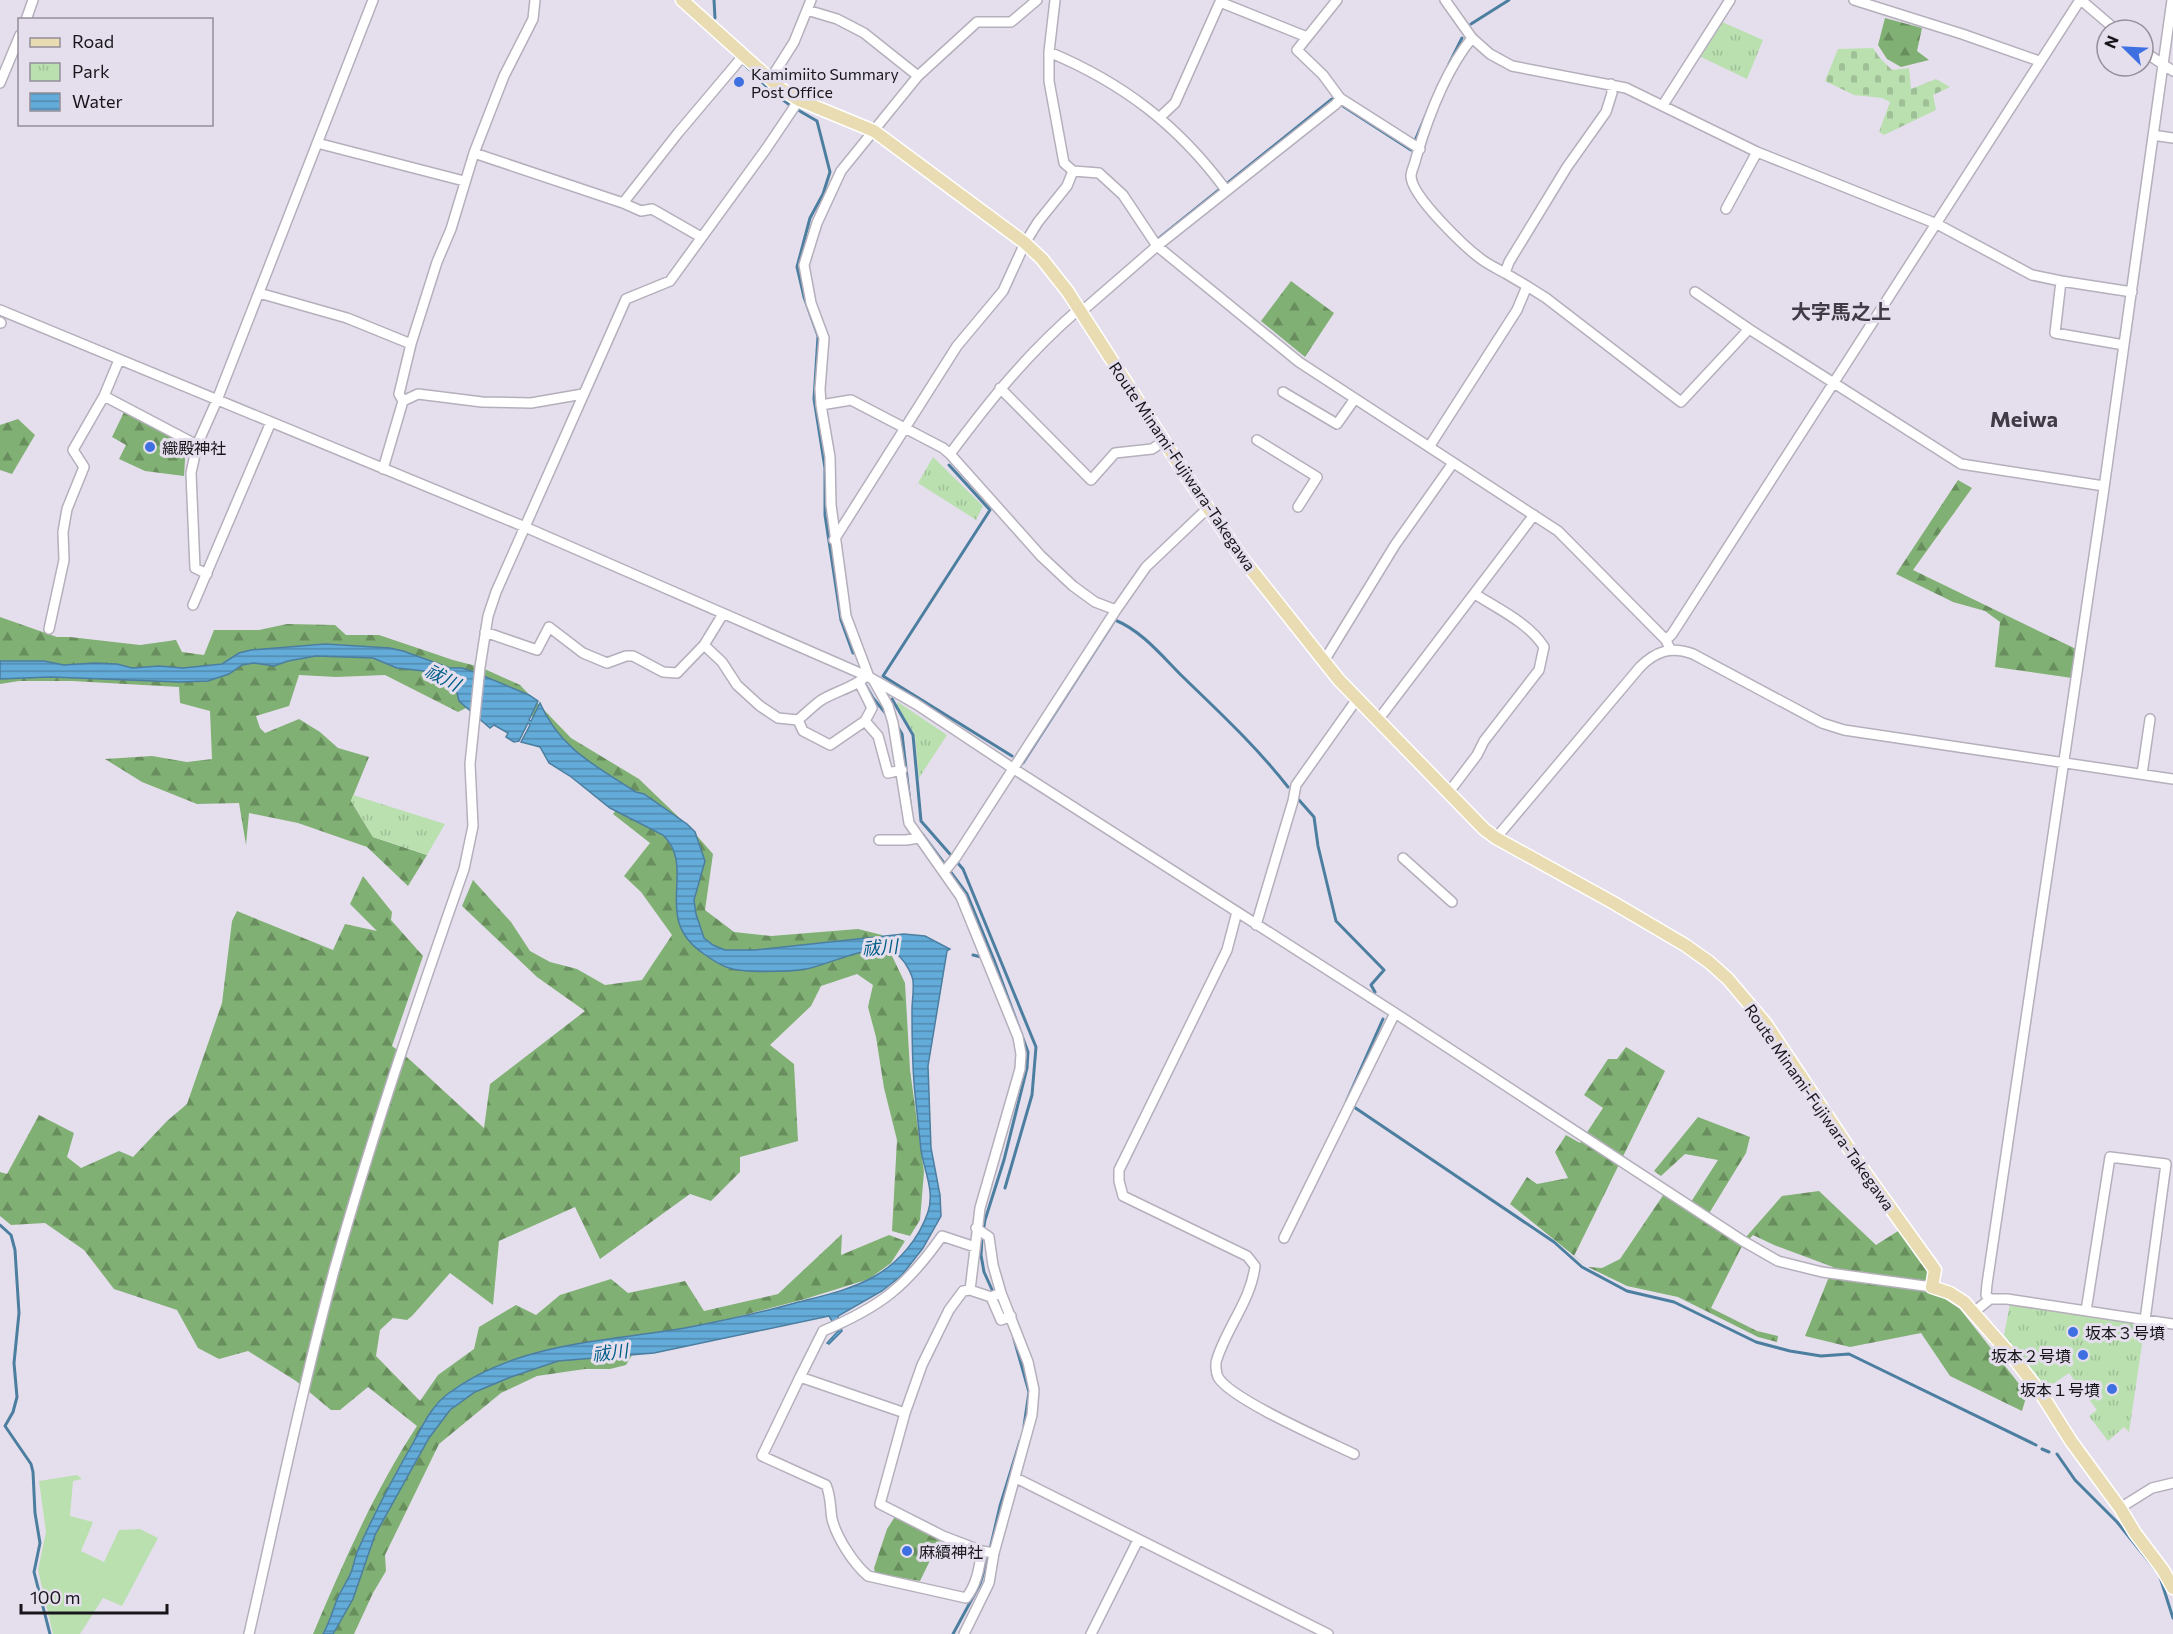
<svg xmlns="http://www.w3.org/2000/svg" width="2173" height="1634" font-family="Commissioner,'Noto Sans JP',sans-serif">
  <defs>
    <pattern id="forest-firs" width="22" height="20" patternUnits="userSpaceOnUse" patternTransform="scale(1.5)"><rect width="22" height="20" fill="#81b074"/><path d="M5 1l3.5 6h-7zM16 11l3.5 6h-7z" fill="#698e5e"/></pattern>
    <pattern id="cemetery-stones" width="16" height="16" patternUnits="userSpaceOnUse" patternTransform="scale(1.5)"><rect width="16" height="16" fill="#bae0b0"/><path d="M2 7V4a2 2 0 0 1 4 0v3zM10 15v-3a2 2 0 0 1 4 0v3z" fill="#9fbf97"/></pattern>
    <pattern id="park-tufts" width="24" height="20" patternUnits="userSpaceOnUse" patternTransform="scale(1.5)"><rect width="24" height="20" fill="#bae0b0"/><path d="M3 7l-1-3M5 7V3M7 7l1-3M15 17l-1-3M17 17v-4M19 17l1-3" fill="none" stroke="#9fbf97"/></pattern>
    <pattern id="water-rules" width="6" height="5" patternUnits="userSpaceOnUse" patternTransform="scale(1.5)"><rect width="6" height="5" fill="#63abd9"/><path d="M0 2.5h6" fill="none" stroke="#518aaf"/></pattern>
  </defs>
  <rect width="100%" height="100%" fill="#e5dfed"/>
  <path fill="#bae0b0" d="M77 1475 82 1479 73 1481 70 1516 93 1522 81 1551 104 1562 119 1530 140 1529 158 1538 122 1606 103 1598 80 1634H53L38 1570 46 1532 39 1481Z"/>
  <path fill="url(#forest-firs)" d="M1885 18 1922 28 1917 51 1929 60 1901 67 1887 59 1878 45Z
    M1291 281 1334 313 1305 357 1261 321Z
    M124 412 186 444 184 476 145 471 119 459 126 445 112 437Z
    M18 419 35 435 12 474 0 470V425Z
    M1958 480 1972 488 1913 570 2076 649 2072 678 1995 667 2000 622 1985 611 1953 602 1896 574Z
    M0 617 57 637H70L140 645 176 640 182 652 204 655 214 630H259L287 624 335 625 346 635H379L453 660 480 667 520 685 571 738 639 779 690 828 713 854 705 910 734 932 771 936 858 929 882 935 905 983 910 1070 924 1172 920 1220 910 1236 892 1231 897 1140 884 1088 876 1037 868 1007 873 985 857 974 821 986 811 1006 770 1045 794 1064 798 1141 740 1157V1172L711 1201 690 1194 600 1259 575 1207 499 1241 493 1305 450 1273 412 1316 407 1320 393 1318 380 1330 376 1356 420 1401 438 1375 474 1349 479 1327 516 1305 536 1315 560 1295 611 1279 628 1293 685 1281 704 1311 778 1294 842 1234 841 1255 889 1235 905 1241 891 1263 869 1279 805 1299 640 1342 626 1365 610 1369H585L537 1376 501 1393 439 1444 385 1555 386 1571 373 1593 354 1634H313C342 1565 376 1488 417 1426L368 1387 340 1410H331L296 1381 248 1351 219 1359 198 1348 177 1310 114 1289 84 1250 45 1223 11 1225 0 1216V1172L7 1174 39 1115 74 1133 67 1157 81 1168 119 1151 133 1157 167 1121 187 1104 222 1003 232 921 237 911 333 950 345 924 377 931 350 904 363 876 392 912 391 920 423 956 392 1046 408 1058 484 1128 490 1084 585 1011 537 977 462 906 473 880 511 922 530 951 550 962 577 969 605 985 642 980 672 935 641 892 624 876 650 843 613 814 630 791 539 729 520 697 497 693 458 712 385 675 336 677 299 675 289 706 256 716 260 728 265 733 299 719 320 732 338 748 369 757 351 801 373 837 427 855 408 886 367 847 298 823 249 813 246 845 239 803 197 804 142 782 105 759 152 756 187 762 212 759 210 711 180 703 179 687 72 681H19L0 684Z
    M1626 1047 1665 1071 1574 1256 1588 1267 1602 1268 1620 1259 1664 1194 1687 1208 1718 1160 1685 1154 1661 1176 1654 1171 1698 1117 1750 1137 1746 1153 1705 1220 1739 1245 1782 1196 1819 1191 1876 1245 1898 1231 1929 1274 1936 1293 1960 1309 2027 1394 2022 1411 1950 1376 1921 1333 1850 1347 1805 1336 1833 1267 1774 1245 1753 1235 1741 1248 1711 1308 1757 1331 1778 1336 1777 1342 1758 1337 1678 1297 1627 1286 1588 1267 1510 1204 1527 1177 1537 1184 1568 1178 1555 1152 1566 1135 1580 1143 1603 1108 1584 1095 1608 1059H1617Z
    M896 1515 941 1538 920 1581 875 1573 874 1568 887 1529Z"/>
  <path fill="url(#cemetery-stones)" d="M1873 48 1879 57 1892 70 1909 68 1911 89 1936 79 1950 87 1933 95 1936 110 1884 135 1879 132 1890 102 1882 98 1854 95 1825 81 1838 49Z"/>
  <path fill="url(#park-tufts)" d="M1720 21 1763 40 1747 79 1699 56Z
    M933 457 983 506 976 520 918 483Z
    M898 702 947 735 919 778 915 735 897 705Z
    M353 795 445 824 427 855 373 837 351 801Z
    M2010 1304 2145 1324 2129 1432 2124 1427 2108 1441 2089 1416 2097 1410 2069 1373 2047 1388 2004 1335Z"/>
  <path fill="url(#water-rules)" stroke="#4c7ea0" stroke-width="1.5" d="M325 644 390 648 403 651 450 668H462L474 672 529 695 538 701 529 720 531 721 540 703C560 749 596 766 636 792L644 794 687 824 695 832 705 861 694 900 696 914 704 938 713 945 725 950H755L904 934 925 936 950 949 947 951 928 1066 931 1148 940 1195 941 1216 923 1248 902 1275 882 1291 838 1316 842 1331 829 1344 827 1343 838 1331 829 1316 654 1353 558 1361 511 1377 475 1392 450 1410 429 1438 375 1535 353 1599 333 1634H323C329 1623 332 1613 336 1602 340 1591 348 1581 352 1570 354 1563 355 1557 358 1550 374 1514 393 1478 413 1443 423 1425 432 1405 449 1393 472 1376 499 1364 525 1356 577 1340 632 1337 685 1328 722 1321 759 1313 795 1303 822 1296 851 1290 875 1276 899 1262 919 1239 928 1212 935 1191 924 1171 921 1150 919 1132 917 1113 915 1094 912 1066 912 1038 912 1010 912 1001 914 991 913 981 912 974 906 963 900 957 879 937 830 965 806 969 790 972 744 973 729 968 721 966 711 959 704 954 650 918 698 869 663 835L610 808 570 776 549 763 540 747 521 742 530 725 528 723 519 741 514 742 506 737 508 733 494 725 490 728 459 701 457 693 424 671 397 668 373 658 316 656 288 661 274 666 254 663 242 665 229 674 208 681 180 682 51 677 0 679V661H44L64 665 94 663 117 664 132 668 159 666 183 668 222 664 239 653 251 650Z"/>
  <g fill="none" stroke-linecap="round" stroke-linejoin="round">
    <path stroke="#4c7ea0" stroke-width="3" d="M714 0 715 18
      M1471 24 1509 0
      M743 63 768 88 791 106
      M1449 64 1462 38
      M798 110 817 121 830 172 823 194 810 218 797 267 804 297 818 336 814 399 825 468V515L841 620 853 653
      M1158 239 1332 99 1411 150 1439 84
      M949 465 990 510 883 676 1012 756
      M865 684 873 698 887 715
      M892 699 913 735 921 821 963 869 1036 1047 1032 1095 1005 1188
      M896 724 902 734 911 811
      M1023 763 1115 620C1142 631 1162 656 1182 676 1219 712 1256 746 1288 787
      M1299 800 1314 817 1318 846 1336 921 1384 970 1371 985 1375 992
      M923 835 967 894 994 960 1028 1052 1027 1068 1004 1160 985 1220 982 1238 981 1255 984 1272 994 1294
      M973 955 981 957
      M1347 1100 1383 1019
      M1354 1107 1554 1242 1582 1267 1627 1291 1674 1302 1756 1342 1790 1351 1821 1356 1849 1354 2036 1445
      M0 1225 11 1235 15 1250 19 1313 14 1363 17 1397 13 1412 5 1426 31 1464 33 1472 35 1513 40 1543 34 1572 50 1634
      M998 1303 1005 1316
      M1014 1339 1029 1392 1024 1426
      M2042 1449 2049 1452
      M2057 1454 2075 1480 2117 1522 2155 1569
      M990 1549 1000 1506 1020 1441
      M2159 1574 2173 1618
      M953 1634 980 1584 988 1558"/>
    <g stroke="#b5afbc" stroke-width="12">
      <path id="minor" d="M1337 0 1297 50 1323 75 1340 98 1420 149
        M1445 0 1472 38 1490 54 1512 66 1626 88 1757 152 1937 224 2032 275 2061 281 2132 292
        M1854 0 1962 34 2039 61
        M2081 0 2116 30
        M807 10 837 19 864 33 918 76
        M26 20 33 0
        M1472 38C1445 71 1428 117 1416 158 1415 164 1411 171 1411 176 1411 196 1465 247 1481 259 1489 265 1498 269 1505 273
        M2143 51 2173 71
        M1049 52C1123 83 1178 125 1226 190
        M770 80 794 42 811 0
        M0 83 20 35
        M1663 105 1730 0
        M1159 118 1175 103 1220 2 1307 37
        M2159 136 2173 138
        M317 143 464 181
        M474 153 623 203 678 133 743 56
        M1073 171 1099 173 1123 195 1157 246 1299 362 1558 531 1666 640 1670 649
        M623 203 641 211 652 209 701 237
        M1726 209 1757 152
        M2061 281 2055 333 2124 345
        M1527 286 1546 298 1681 402 1749 329
        M1695 292 1749 329 1961 464 2104 486
        M259 293 347 318 411 344 437 262 451 229 474 153 504 76 533 19 535 0
        M0 310 525 527 869 677 916 704 1014 769 1395 1013 1743 1241 1778 1261 1822 1272 1932 1287
        M1081 312 1157 246 1336 104 1340 98
        M0 322 1 323
        M1000 388 1091 480 1115 453 1152 449 1164 441
        M1283 392 1337 424 1354 400
        M104 396 197 445
        M403 401 399 394 411 344
        M821 405 851 400 943 448 950 454 1041 556 1073 586 1095 602 1116 610
        M1257 440 1317 477 1298 507
        M1429 447 1517 310 1527 286 1505 273 1509 262 1567 167 1606 112 1612 93 1611 84
        M950 454C991 399 1027 354 1079 309
        M383 469 403 401 418 394 482 402 531 403 583 394
        M834 540 957 346 1003 291 1025 243 1038 222 1067 186 1073 171 1064 163 1049 81V52L1055 0
        M207 574 195 568 191 473 197 445 217 400 373 0
        M193 605 271 422
        M49 629 64 560 63 532 67 509 84 467 73 450 104 396 119 360
        M485 632 537 650 549 627 583 653 607 663 626 656H633L663 672 677 673 704 645 723 614
        M1666 640 1672 634 2080 0
        M704 645 722 662 737 685 760 706 778 718 798 720C805 714 812 707 820 701 833 692 856 687 866 676
        M1324 661 1395 545 1453 463
        M869 677 846 616 843 593 831 505 830 457 821 405 820 389 824 338 811 303 804 265 817 223 841 171 918 76 977 22H1011L1037 0
        M874 681 888 706 893 723 909 823 961 897 1018 1037 1021 1054 1020 1069 980 1208 970 1290
        M798 720 803 731 830 745 865 721 872 708 859 682
        M1378 720 1534 515
        M865 721 878 736 888 773 902 770
        M2142 774 2150 719
        M1449 792 1477 755 1484 741 1539 670 1544 647C1529 623 1498 609 1475 594
        M1496 838 1640 667C1656 651 1671 646 1693 654L1822 723 1844 730 2173 779
        M879 840H906L919 838
        M1403 858 1452 902
        M944 872 956 857 1116 610 1146 567 1209 507
        M1237 912 1227 950 1119 1170V1181L1123 1196 1247 1256 1255 1266C1251 1300 1227 1327 1217 1359 1215 1363 1216 1373 1218 1377 1230 1399 1327 1441 1354 1454
        M1256 925 1293 801 1296 785 1357 699
        M1284 1238 1395 1013
        M991 1297 1001 1320 1011 1316
        M1990 1299 1986 1295 1987 1284 2103 495 2172 0
        M2086 1311 2110 1157 2166 1164 2145 1320
        M1974 1312 1990 1299H2007L2173 1324
        M800 1377 823 1331C880 1307 906 1287 942 1236L975 1247
        M905 1413 800 1377 762 1456 826 1485C831 1496 830 1507 832 1519 837 1538 853 1563 868 1576L966 1598C977 1584 979 1568 982 1551L994 1553
        M1016 1478 1328 1634
        M2120 1508 2152 1488 2173 1483
        M982 1551 943 1536 880 1504 905 1413 922 1365 949 1310 963 1291 970 1290 991 1297 1001 1293
        M249 1634C277 1511 302 1388 335 1267 373 1132 418 1001 464 869L473 826 470 764 480 667 488 616 496 592 626 299 670 281 766 149 799 100
        M964 1634 989 1583 994 1553 1032 1415 1034 1390 1028 1362 1001 1293 993 1265 989 1237 976 1228
        M1091 1634 1138 1540"/>
    </g>
    <g stroke="#fff" stroke-width="15">
      <path id="major" d="M682 0 781 89 799 100 874 131 1025 243 1042 259 1068 292 1185 474 1242 558 1339 680 1484 829 1496 838 1612 902 1685 945 1709 962 1728 979 1766 1024 1866 1174 1935 1270 1932 1287 1950 1293 1964 1302 2016 1361 2042 1395 2071 1441 2120 1508 2135 1533 2163 1570 2173 1588"/>
    </g>
    <use href="#minor" stroke="#fff" stroke-width="9"/>
    <use href="#major" stroke="#e9dcb2" stroke-width="12"/>
  </g>
  <g fill="#3f70e1" stroke="#e5dfed" stroke-width="2">
    <circle cx="739" cy="82" r="6"/>
    <circle cx="150" cy="447" r="6"/>
    <circle cx="2073" cy="1332" r="6"/>
    <circle cx="2083" cy="1355" r="6"/>
    <circle cx="2112" cy="1389" r="6"/>
    <circle cx="907" cy="1551" r="6"/>
  </g>
  <g text-anchor="middle" dominant-baseline="central" stroke-width="6" stroke-linejoin="round" paint-order="stroke">
    <g font-size="16" fill="#18161b" stroke="#e5dfed" text-anchor="start">
      <text x="751" y="73">Kamimiito Summary<tspan x="751" dy="18">Post Office</tspan></text>
      <text x="162" y="447">織殿神社</text>
      <text x="2085" y="1332">坂本３号墳</text>
      <text x="2071" y="1355" text-anchor="end">坂本２号墳</text>
      <text x="2100" y="1389" text-anchor="end">坂本１号墳</text>
      <text x="919" y="1551">麻續神社</text>
    </g>
    <g font-size="16" fill="#18161b" stroke="#e5dfed">
      <text transform="translate(1183 466) rotate(56)">Route Minami-Fujiwara-Takegawa</text>
      <text transform="translate(1820 1107) rotate(55)">Route Minami-Fujiwara-Takegawa</text>
    </g>
    <g font-size="18" font-style="italic" fill="#005e89" stroke="#e5dfed">
      <text transform="translate(443 677) rotate(27)">祓川</text>
      <text transform="translate(880 947) rotate(-5)">祓川</text>
      <text transform="translate(610 1352) rotate(-7)">祓川</text>
    </g>
    <g font-size="20" font-weight="bold" fill="#403b46" stroke="#e5dfed">
      <text x="1841" y="311">大字馬之上</text>
    </g>
    <g font-size="22" font-weight="bold" fill="#403b46" stroke="#e5dfed">
      <text x="2024" y="418">Meiwa</text>
    </g>
  </g>
  <rect x="18" y="18" width="195" height="108" fill="#e5dfed" stroke="#938f99" stroke-width="1.5"/>
  <rect x="30" y="38" width="30" height="9" fill="#e9dcb2" stroke="#938f99" stroke-width="1.5"/>
  <text x="72" y="48" font-size="18" fill="#18161b">Road</text>
  <rect x="30" y="63" width="30" height="18" fill="url(#park-tufts)" stroke="#938f99" stroke-width="1.5"/>
  <text x="72" y="78" font-size="18" fill="#18161b">Park</text>
  <rect x="30" y="93" width="30" height="18" fill="url(#water-rules)" stroke="#938f99" stroke-width="1.5"/>
  <text x="72" y="108" font-size="18" fill="#18161b">Water</text>
  <g transform="translate(2125 48) rotate(294)"><circle r="28" fill="#e5dfed" stroke="#938f99" stroke-width="1.5"/>
  <path d="M0-4.5L10 22L0 15L-10 22Z" fill="#3f70e1"/>
  <text y="-9" font-size="16" font-weight="bold" text-anchor="middle" fill="#18161b">N</text>
  </g>
  <path d="M21 1604v9h146v-9" fill="none" stroke="#18161b" stroke-width="3"/>
  <text x="30" y="1604" font-size="18" fill="#18161b" stroke="#e5dfed" stroke-width="4.5" paint-order="stroke">100 m</text>
</svg>
